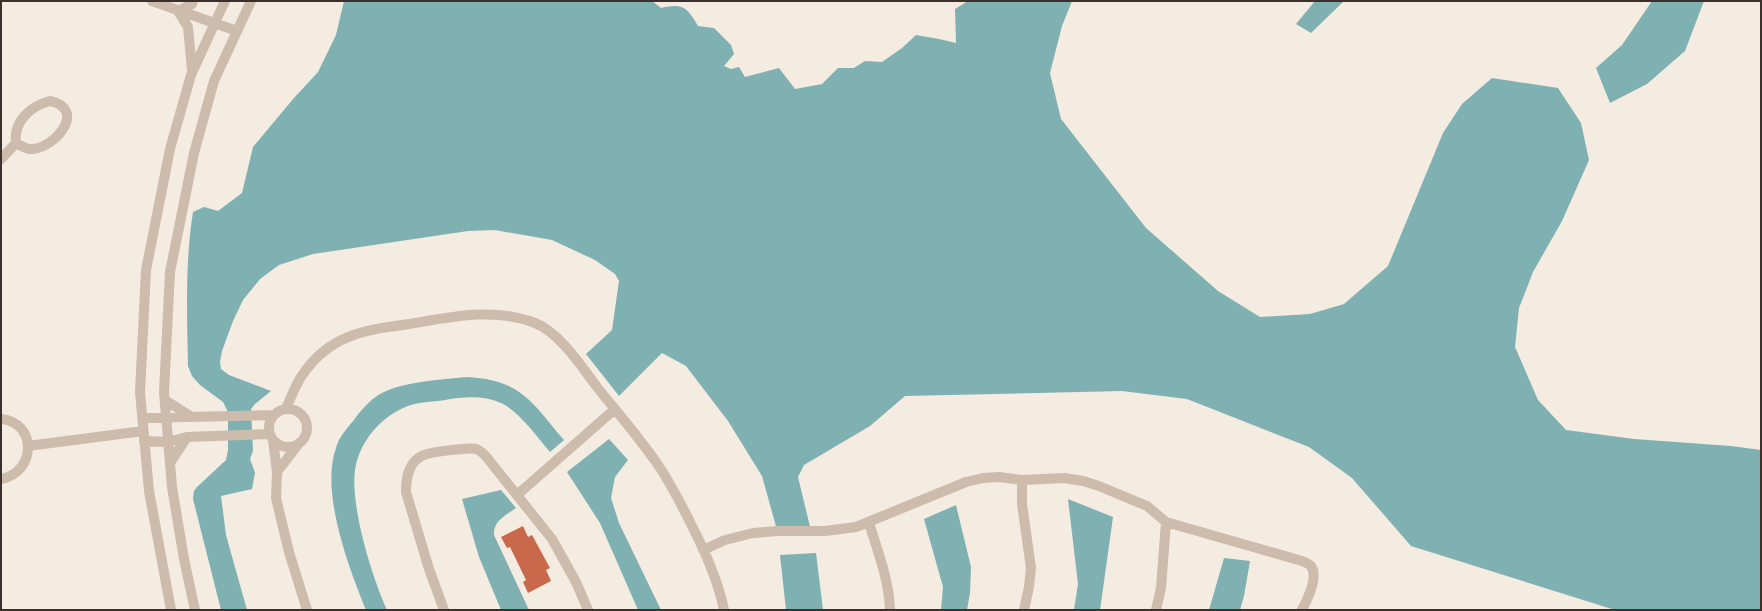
<svg xmlns="http://www.w3.org/2000/svg" width="1762" height="611" font-family="'Work Sans',sans-serif">
  <rect width="100%" height="100%" fill="#f4ebe1"/>
  <path fill="#7fb0b2" d="M344 1H652L661 8C683 3 687 7 698 26L714 28 731 45 734 54 724 66 731 69 739 67 745 77 779 68 795 89 822 84 838 68H854L865 61 882 62 902 48 916 35 939 39 956 43 955 9 968 1H1072L1062 26 1050 73 1061 119 1146 228 1218 291 1260 317 1310 314 1344 304 1388 266 1443 133 1462 104 1492 78 1558 88 1581 123 1589 160 1562 221 1533 272 1519 308 1515 347 1538 400 1566 430 1634 439 1731 446 1761 450V610H1615L1411 546 1352 478 1309 447 1187 399 1122 391 905 396 870 426 804 465 798 477 811 531 777 530 762 476 728 421 686 366 662 353 619 396 586 354 612 330 619 281 615 274 595 260 552 240 495 230 468 231 313 254 279 265 260 279 243 300 233 321 222 351 220 362 221 369 229 375 271 391 255 404 251 409 253 451 250 459 255 473 252 489 221 496 226 535 247 610H221L193 499 194 491 197 487 226 460 228 450V412L223 402 200 385 192 376 188 366C187 315 185 262 193 212L204 207 218 211 242 193 253 147 294 98 318 72 336 35Z
    M1315 1H1344L1311 33 1296 24Z
    M1652 1H1704L1685 51 1647 84 1610 103 1596 68 1622 45Z
    M467 377C521 380 531 401 564 440L550 452C537 437 519 411 501 403 483 395 464 397 445 400 432 402 415 402 403 408 379 419 359 443 355 470 350 506 372 577 387 610H366C349 568 320 492 336 448 339 437 347 428 354 420 360 411 370 400 380 394 404 381 440 380 467 377Z
    M609 439 628 460 615 477 611 498 619 523 661 610H638L600 523 567 472Z
    M501 490 516 508C506 515 493 521 494 535L529 610H501L479 557 462 499Z
    M1068 499 1113 517 1100 610H1074L1078 584Z
    M956 505 971 567 970 593 967 610H941L943 587 924 519Z
    M816 553 823 610H786L780 555Z
    M1224 558 1250 561 1244 596 1240 610H1209Z"/>
  <path fill="#c8694b" d="M523 526 528 537 532 535 550 568 546 570 551 581 528 593 523 582 526 580 510 547 507 548 501 537Z"/>
  <g fill="none" stroke-linecap="round" stroke-linejoin="round">
    <path stroke="#cdbbac" stroke-width="10" d="M152 1 237 31
      M178 11 188 27 192 70
      M178 11 192 4 193 1
      M50 101C87 109 56 147 33 149 27 150 22 146 16 143 13 121 31 106 50 101Z
      M1 159 16 143
      M165 400 190 416
      M286 408C291 398 295 386 301 377 328 335 364 330 409 324 451 317 494 307 535 323 560 333 581 366 597 387 617 412 638 436 656 462 673 486 685 512 698 538 709 561 719 585 724 610
      M269 428a19 19 0 1 1 38 0a19 19 0 1 1-38 0Z
      M142 418 274 415
      M1 419C37 422 37 472 1 479
      M273 440 277 472 276 498 289 552 307 610
      M144 441 168 442 187 437 270 434
      M28 446 143 431
      M170 463 187 437
      M277 472 297 446
      M1022 480V504L1031 568 1029 587 1024 610
      M517 495 615 409
      M869 523C878 552 889 580 890 610
      M703 550 725 540 753 533 778 531H825L856 527 966 482 983 478 999 477 1022 480 1064 478 1083 481 1099 486 1147 506 1166 522 1302 561C1304 562 1308 563 1310 565 1320 575 1307 600 1302 610
      M171 610 149 491 140 392 146 270 170 149 191 75 225 1
      M195 610 184 559 172 487 164 392 170 272 194 153 214 81 251 1
      M444 610 429 569 406 492C406 481 407 471 414 462 416 460 421 456 424 455 431 452 470 447 476 449 482 451 485 455 488 459L552 539 576 582 588 610
      M1156 610 1161 588 1166 522"/>
  </g>
  <rect width="1762" height="611" fill="none" stroke="#3b302b" stroke-width="4"/>
</svg>
